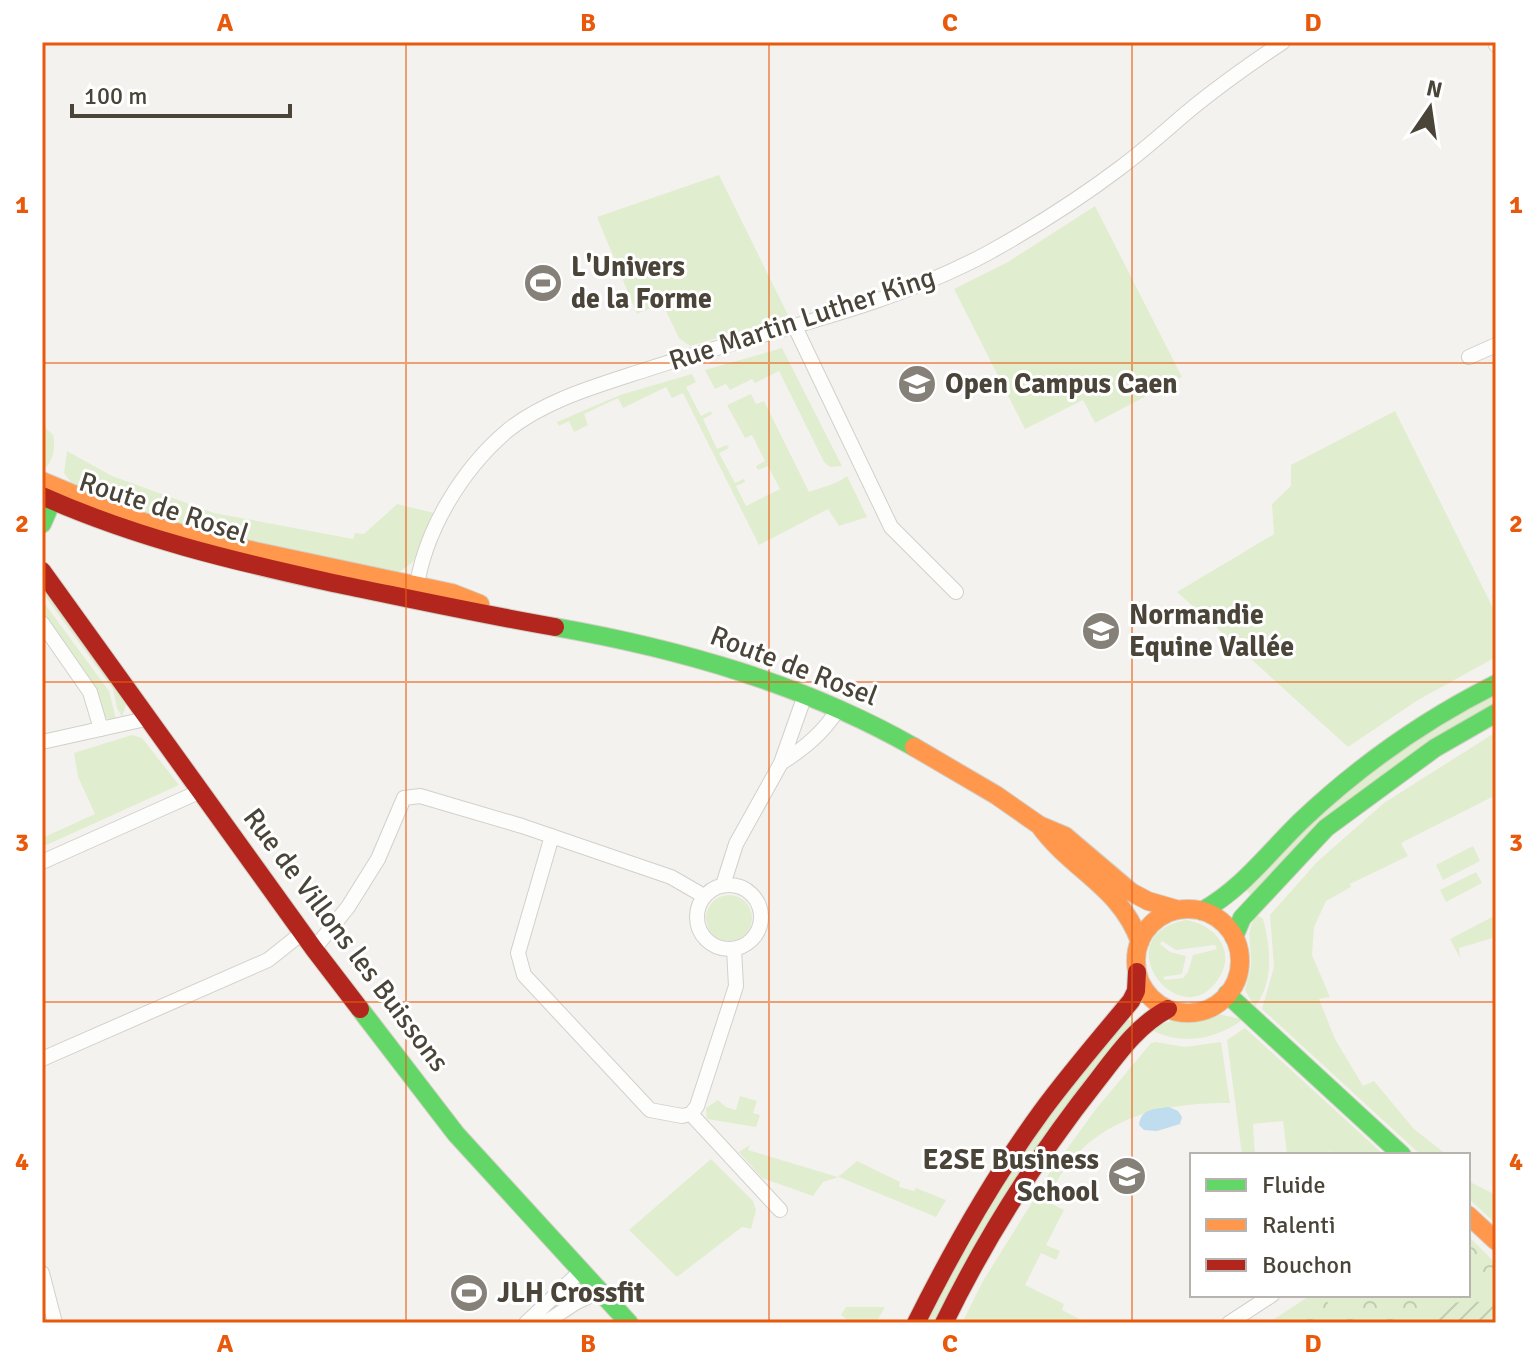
<svg xmlns="http://www.w3.org/2000/svg" width="1538" height="1365" font-family="Signika,sans-serif">
  <defs>
    <pattern id="forest-crowns" width="20" height="18" patternUnits="userSpaceOnUse" patternTransform="scale(2)"><rect width="20" height="18" fill="#e1edcf"/><path d="M2 6a3 3 0 1 1 6 0M12 15a3 3 0 1 1 6 0" fill="none" stroke="#c3ccb2"/></pattern>
    <pattern id="garden-furrows" width="10" height="10" patternUnits="userSpaceOnUse" patternTransform="scale(2)"><rect width="10" height="10" fill="#e1edcf"/><path d="M-1 1l2-2M0 10L10 0M9 11l2-2" fill="none" stroke="#c3ccb2"/></pattern>
  </defs>
  <rect width="100%" height="100%" fill="#f4f2ee"/>
  <path fill="#e1edcf" fill-rule="evenodd" d="M719 175 789 317 690 346 679 338 662 303 637 314 597 217Z
    M1095 206 1182 377 1095 423 1083 400 1025 429 954 289 1008 262Z
    M782 348 842 466 830 467 824 462 779 371 755 383 752 379 730 390 726 384 715 389 705 370Z
    M692 374 696 382 686 387 701 416 711 411 712 414 703 419 717 449 727 445 729 448 719 453 735 483 744 479 745 482 736 486 746 506 780 489 768 466 758 470 756 466 765 461 752 435 745 438 727 405 751 394 756 404 764 401 809 492C823 486 834 486 847 476L867 517 839 526 828 509 759 545 683 393 672 398 666 387 623 408 618 398 584 414 588 425 574 432 569 421 559 426 557 422 620 395Z
    M1395 411 1496 614V657L1418 700 1348 747 1177 592 1274 534 1272 504 1291 486V465Z
    M42 425 53 435C56 448 53 463 42 471Z
    M67 451 112 476 214 513 353 539 355 533 364 534 397 504 434 513 413 562 398 573 170 526 73 485 64 473Z
    M42 582 127 702 122 717 117 708 113 689 42 592Z
    M42 600 109 691 116 719H109L103 716 42 618Z
    M1496 691V705L1252 896 1243 887 1303 827 1410 742Z
    M1496 732V795L1401 843 1408 856 1350 884 1351 887 1326 901 1314 927 1312 955 1330 997 1319 999 1335 1039 1363 1086 1374 1081 1414 1129 1447 1155H1421L1262 1009 1274 967 1270 915 1317 862 1384 803Z
    M132 735 142 738 179 785 42 847V838L95 814 78 777 74 753Z
    M1473 846 1480 861 1443 880 1436 865Z
    M1476 872 1482 883 1446 902 1440 890Z
    M706 918a23 23 0 1 1 46 0a23 23 0 1 1-46 0Z
    M1257 915 1263 919C1271 948 1274 982 1255 1007L1245 990C1247 982 1250 973 1251 965 1252 944 1244 932 1257 915Z
    M1496 915V937L1459 948 1460 958 1450 939Z
    M1186 920C1214 924 1237 950 1219 978 1181 1039 1102 936 1186 920ZM1162 941 1176 950 1215 945 1217 949 1193 955 1188 972 1183 978 1165 980 1163 977 1182 974 1186 956 1170 952 1160 944Z
    M1218 1014 1241 1019V1021C1215 1039 1182 1046 1152 1030 1172 1015 1194 1022 1218 1014Z
    M1125 1017 1135 1024 936 1323H923L1021 1151Z
    M1245 1028 1384 1155H1335L1330 1151 1327 1155H1287L1283 1121 1253 1124 1255 1155H1242L1227 1040Z
    M1156 1042 1185 1047 1221 1042 1230 1103C1172 1103 1117 1112 1076 1155 1065 1166 1056 1183 1048 1196L1037 1190 1096 1109 1151 1043Z
    M740 1096 757 1101 753 1113 760 1115 756 1127 707 1119 706 1108 718 1100 726 1107 736 1110Z
    M750 1145 748 1150 838 1177 857 1161 900 1182 899 1187 914 1191 916 1188 946 1200 936 1217 839 1177 823 1182 813 1196 762 1178 739 1152Z
    M711 1159 753 1201 756 1210 751 1229 742 1227 677 1277 629 1230Z
    M1468 1181 1496 1195V1224L1468 1198Z
    M1036 1196 1064 1210 1046 1245 1060 1251 1056 1260 1041 1253 1025 1285 1064 1304 1062 1310 1087 1323H962L983 1281Z
    M1468 1236 1496 1264V1323H1268L1311 1295H1468Z
    M846 1307H885L876 1323H847L849 1321 841 1315Z"/>
  <path fill="url(#forest-crowns)" d="M1468 1236 1496 1264V1268L1478 1276 1468 1275Z
    M1347 1295H1431L1403 1323H1346L1344 1316Z
    M1327 1301 1334 1315V1323H1290Z"/>
  <path fill="url(#garden-furrows)" d="M1468 1300 1496 1305V1323H1421L1445 1305Z"/>
  <path fill="#c0dcef" d="M1169 1107 1178 1111 1182 1117 1180 1124 1157 1131 1144 1130 1139 1125C1141 1108 1155 1109 1169 1107Z"/>
  <g fill="none" stroke-linecap="round" stroke-linejoin="round">
    <g stroke="#d2d0cb" stroke-width="16">
      <path id="street" d="M1495 42 1496 45
        M795 327 891 527 956 592
        M1469 357 1496 345
        M416 591C424 532 461 470 507 431 545 400 599 385 645 370 759 332 880 311 988 253 1033 228 1079 199 1120 168 1143 151 1164 132 1185 114 1216 88 1250 64 1283 42
        M42 623 90 692 101 729
        M42 742 150 718
        M781 763C802 750 825 731 838 709
        M552 836 518 953 524 975 650 1110 682 1116 691 1114
        M42 862 201 791
        M697 917a32 32 0 1 1 64 0a32 32 0 1 1-64 0Z
        M723 885 736 844 781 763 805 695
        M314 949 348 907 378 859 404 798 420 796 522 826 671 877 704 896
        M42 1059 268 960 302 933
        M691 1114 697 1106 736 986 734 949
        M691 1114 780 1210
        M42 1273 55 1323
        M526 1323 581 1271
        M545 1323 575 1303 600 1291
        M1229 1323 1272 1295"/>
    </g>
    <g stroke="#d2cfc5" stroke-width="20">
      <path id="fast" d="M42 524 52 501
        M555 627C680 649 803 684 914 747
        M1202 911C1242 889 1269 852 1301 821 1359 766 1424 720 1496 684
        M1234 937 1242 918 1326 828 1435 748 1496 713
        M1227 994 1402 1155
        M360 1009 456 1134 629 1323"/>
    </g>
    <g stroke="#d2cfc5" stroke-width="20">
      <path id="slow" d="M42 481 131 518 203 540 452 593 480 604
        M914 747 996 795 1039 825 1065 836 1131 892 1148 901 1179 910
        M1039 825C1072 871 1120 886 1140 942
        M1136 961a52 52 0 1 1 104 0a52 52 0 1 1-104 0Z
        M1468 1215 1496 1241"/>
    </g>
    <g stroke="#d2cfc5" stroke-width="20">
      <path id="jam" d="M42 496C136 538 233 561 333 583 407 598 480 614 555 627
        M42 571 314 949 360 1009
        M916 1323C953 1249 993 1178 1042 1111 1070 1073 1101 1037 1131 1001L1136 991 1137 972
        M944 1323C987 1235 1038 1155 1099 1078 1119 1052 1138 1025 1168 1009"/>
    </g>
    <use href="#street" stroke="#fdfdfc" stroke-width="14"/>
    <use href="#fast" stroke="#63d668" stroke-width="18"/>
    <use href="#slow" stroke="#ff974d" stroke-width="18"/>
    <use href="#jam" stroke="#b3261e" stroke-width="18"/>
  </g>
  <path fill="none" stroke="#e8590c" stroke-width="2" stroke-opacity="0.55" d="M406 42V1323M769 42V1323M1132 42V1323M42 363H1496M42 682H1496M42 1002H1496"/>
  <defs>
    <g id="stadium-disc" transform="scale(2)"><circle r="9.5" fill="#868178" stroke="#fff"/><path d="M0-5a6.5 5 0 1 0 0 10a6.5 5 0 1 0 0-10ZM-3.5-1.8h7v3.6h-7Z" fill="#fff"/></g>
    <g id="university-disc" transform="scale(2)"><circle r="9.5" fill="#868178" stroke="#fff"/><path d="M0-5L7-2L0 1L-7-2ZM-4 1L0 2.5L4 1V4Q0 6-4 4Z" fill="#fff"/></g>
  </defs>
  <g fill-rule="evenodd">
    <use href="#stadium-disc" x="543" y="283"/>
    <use href="#university-disc" x="917" y="384"/>
    <use href="#university-disc" x="1101" y="631"/>
    <use href="#university-disc" x="1127" y="1176"/>
    <use href="#stadium-disc" x="469" y="1293"/>
  </g>
  <g text-anchor="middle" dominant-baseline="central" stroke-width="6" stroke-linejoin="round" paint-order="stroke">
    <g font-size="28" font-weight="bold" fill="#4a4439" stroke="#fff" text-anchor="start">
      <text x="571" y="267">L'Univers<tspan x="571" dy="32">de la Forme</tspan></text>
      <text x="945" y="384">Open Campus Caen</text>
      <text x="1129" y="615">Normandie<tspan x="1129" dy="32">Equine Vallée</tspan></text>
      <text x="1099" y="1160" text-anchor="end">E2SE Business<tspan x="1099" dy="32">School</tspan></text>
      <text x="497" y="1293">JLH Crossfit</text>
    </g>
    <g font-size="28" fill="#4a4439" stroke="#fff">
      <text transform="translate(802 319) rotate(-18)">Rue Martin Luther King</text>
      <text transform="translate(164 508) rotate(18)">Route de Rosel</text>
      <text transform="translate(794 666) rotate(21)">Route de Rosel</text>
      <text transform="translate(346 940) rotate(53)">Rue de Villons les Buissons</text>
    </g>
  </g>
  <rect width="1538" height="1365" fill="none" stroke="#ffffff" stroke-width="88"/>
  <rect x="1190" y="1153" width="280" height="144" fill="#ffffff" stroke="#b7b4b0" stroke-width="2"/>
  <rect x="1206" y="1179" width="40" height="12" fill="#63d668" stroke="#b7b4b0" stroke-width="2"/>
  <text x="1262" y="1193" font-size="24" fill="#4a4439">Fluide</text>
  <rect x="1206" y="1219" width="40" height="12" fill="#ff974d" stroke="#b7b4b0" stroke-width="2"/>
  <text x="1262" y="1233" font-size="24" fill="#4a4439">Ralenti</text>
  <rect x="1206" y="1259" width="40" height="12" fill="#b3261e" stroke="#b7b4b0" stroke-width="2"/>
  <text x="1262" y="1273" font-size="24" fill="#4a4439">Bouchon</text>
  <g transform="translate(1430 108) rotate(13)" stroke="#ffffff" stroke-width="6" paint-order="stroke">
  <path d="M0-6L14 30L0 20L-14 30Z" fill="#4a4439"/>
  <text y="-12" font-size="22" font-weight="bold" text-anchor="middle" fill="#4a4439">N</text>
  </g>
  <path d="M72 104v12h218v-12" fill="none" stroke="#4a4439" stroke-width="4"/>
  <text x="84" y="104" font-size="24" fill="#4a4439" stroke="#ffffff" stroke-width="6" paint-order="stroke">100 m</text>
  <rect x="44" y="44" width="1450" height="1277" fill="none" stroke="#e8590c" stroke-width="3"/>
  <g font-size="26" text-anchor="middle" font-weight="bold" fill="#e8590c">
    <text x="225" y="31">A</text>
    <text x="588" y="31">B</text>
    <text x="950" y="31">C</text>
    <text x="1313" y="31">D</text>
    <text x="22" y="213">1</text>
    <text x="1516" y="213">1</text>
    <text x="22" y="532">2</text>
    <text x="1516" y="532">2</text>
    <text x="22" y="851">3</text>
    <text x="1516" y="851">3</text>
    <text x="22" y="1170">4</text>
    <text x="1516" y="1170">4</text>
    <text x="225" y="1352">A</text>
    <text x="588" y="1352">B</text>
    <text x="950" y="1352">C</text>
    <text x="1313" y="1352">D</text>
  </g>
</svg>
